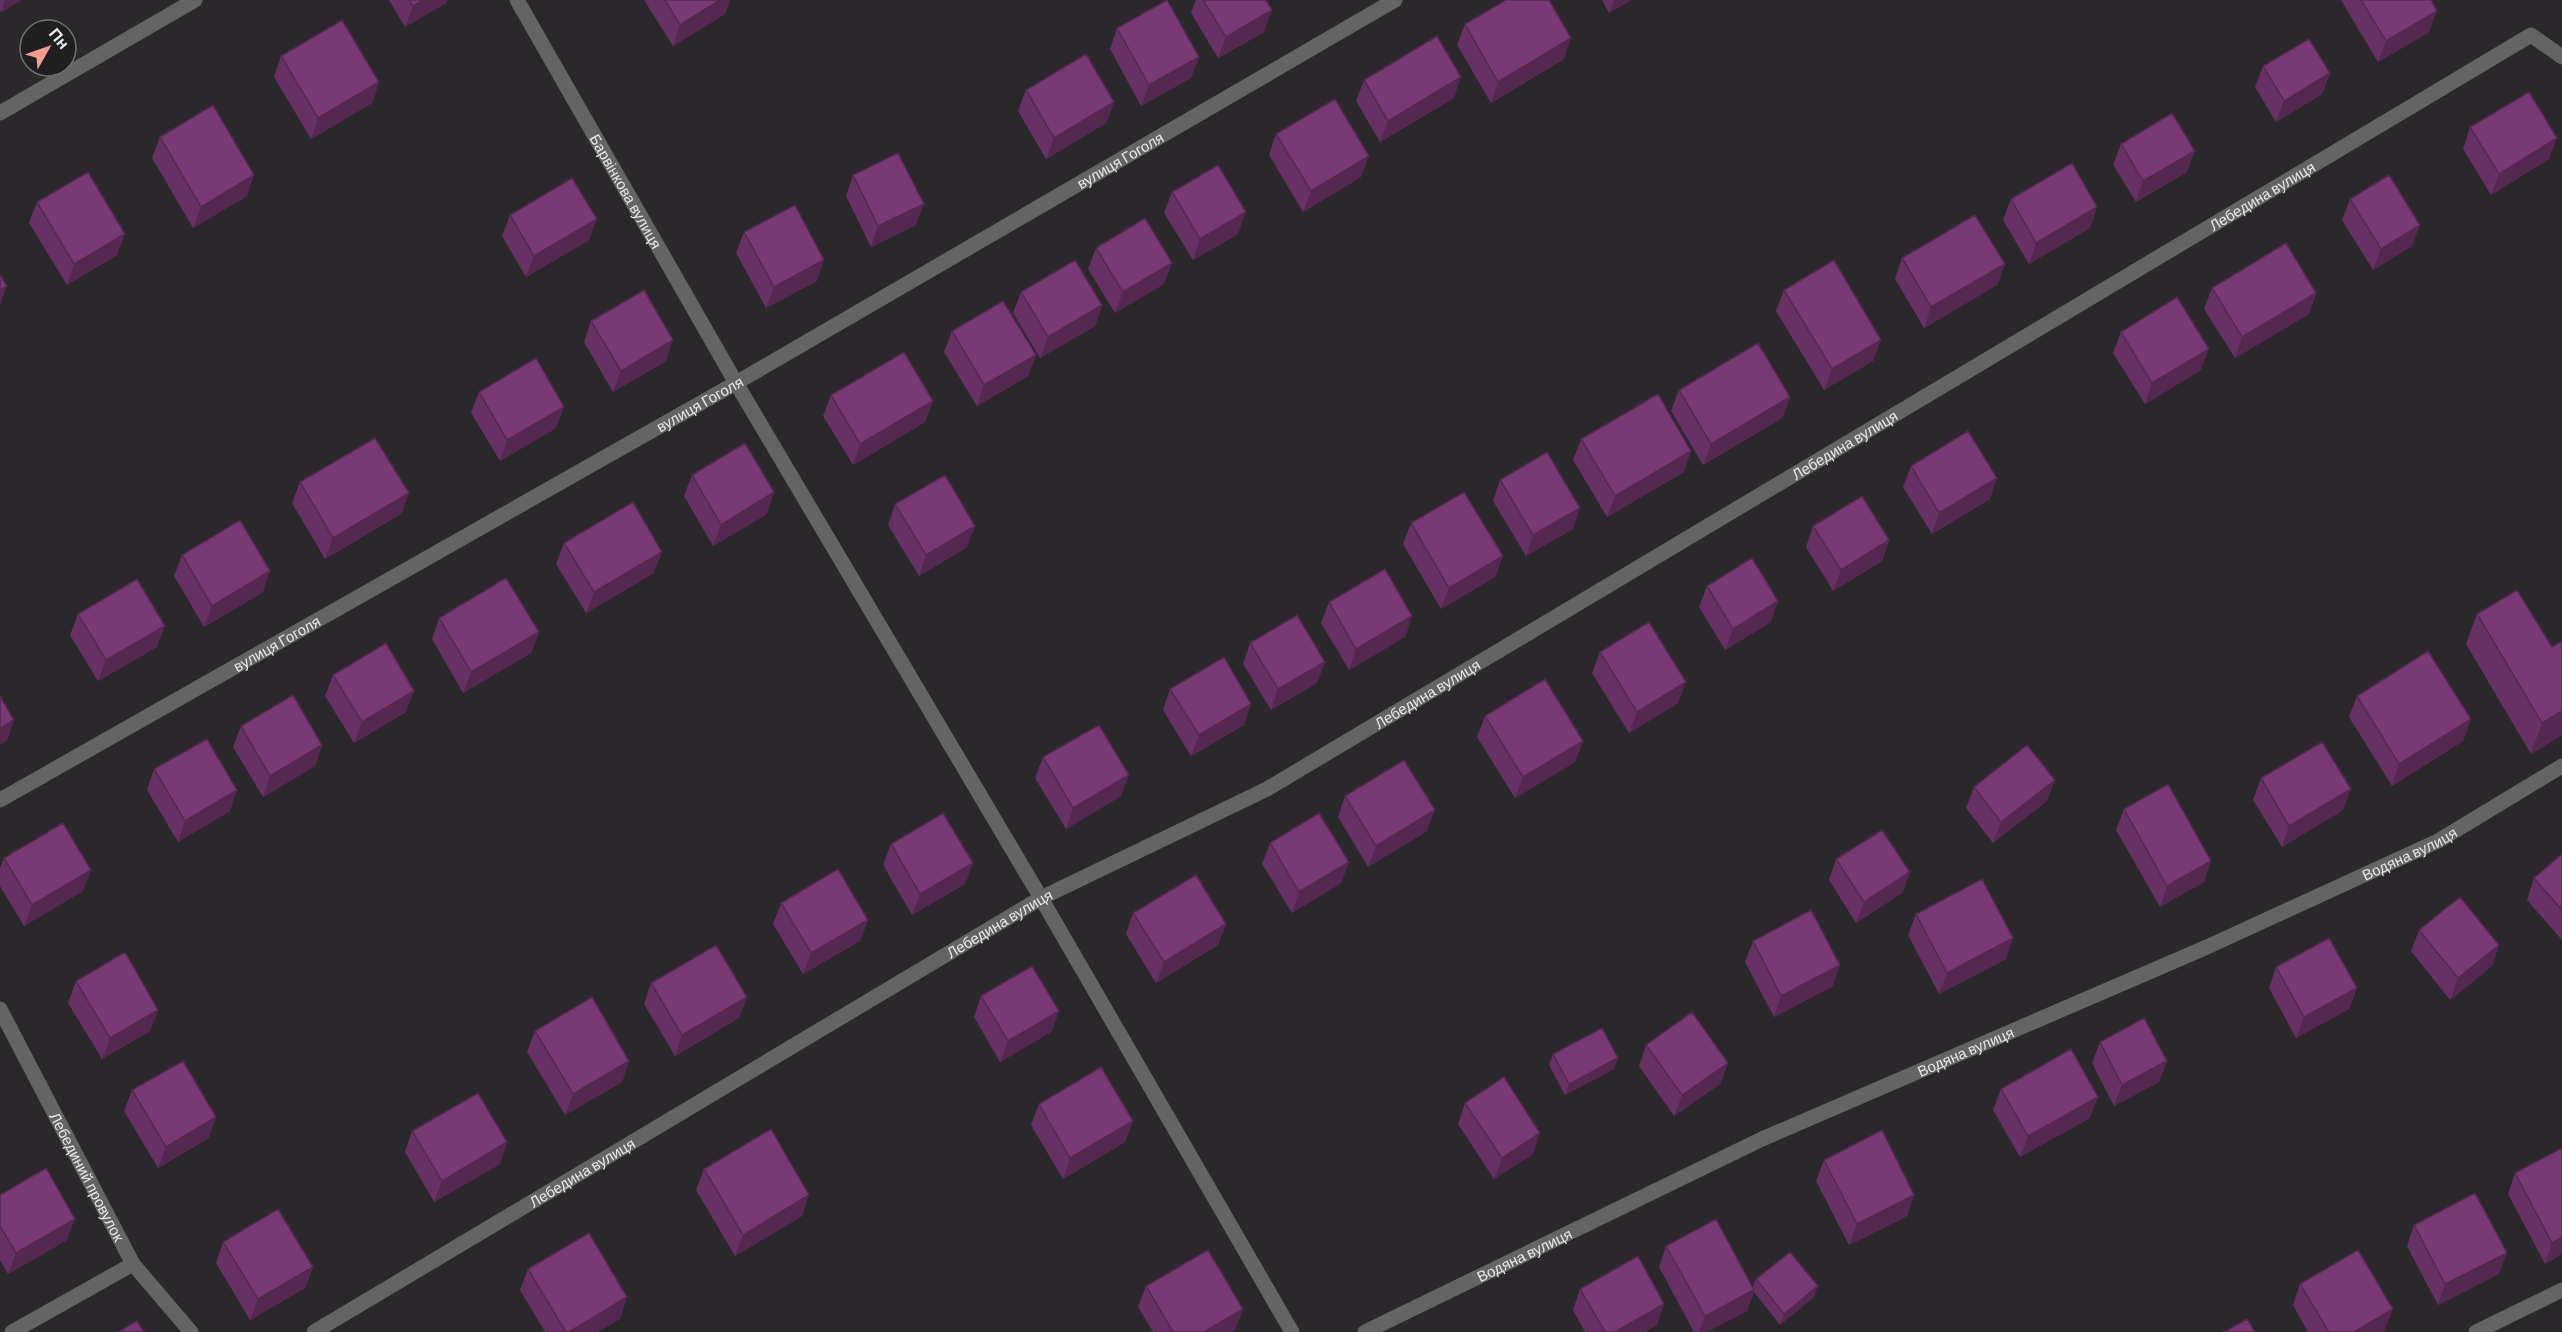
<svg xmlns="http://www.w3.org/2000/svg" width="2562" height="1332" font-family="Barlow,sans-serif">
  <rect width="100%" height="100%" fill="#2a282a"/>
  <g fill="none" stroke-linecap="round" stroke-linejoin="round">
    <g stroke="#646463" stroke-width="15">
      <path id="s1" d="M517 0 736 383 1041 898 1292 1332"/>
      <path d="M0 113 195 0"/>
      <path id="s2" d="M0 800 736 383 1395 0"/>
      <path id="s3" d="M0 1009 133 1264 191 1332"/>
      <path d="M12 1332 133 1264"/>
      <path id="s4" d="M314 1332 1041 898 1267 789 2531 35 2562 57"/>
      <path id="s5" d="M1365 1332 1762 1139 2207 947 2438 841 2562 766"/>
      <path d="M2476 1332 2562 1290"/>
    </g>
  </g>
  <path fill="#683165" d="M0 0H21L1 12 0 10Z
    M389 0H447L446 3 405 27Z
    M644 0H730L725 14 673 46Z
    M1196 0H1266L1264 32 1218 58 1191 13Z
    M1602 0H1631L1609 13Z
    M2341 0H2431L2429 32 2378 62Z
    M1465 24 1564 59 1491 103 1457 45Z
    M1117 28 1199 57 1191 78 1141 106 1110 49Z
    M281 56 379 82 372 103 311 139 274 77Z
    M2263 66 2330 73 2322 94 2276 122 2255 87Z
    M1364 80 1454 98 1380 142 1356 101Z
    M1026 90 1114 102 1106 123 1046 159 1018 111Z
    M2470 127 2549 159 2491 195 2463 149Z
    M1276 134 1361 177 1303 212 1269 155Z
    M160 137 247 196 193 228 152 158Z
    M2121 144 2187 172 2136 202 2113 165Z
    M853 175 916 225 871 247 846 196Z
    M1172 192 1238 234 1193 260 1164 213Z
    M2011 199 2097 207 2090 228 2029 264 2003 220Z
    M2350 199 2412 246 2373 270 2342 220Z
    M37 202 117 255 67 285 29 223Z
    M510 215 589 240 526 277 502 236Z
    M744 232 817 281 766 308 736 253Z
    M1096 248 1164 284 1115 313 1088 269Z
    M1902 258 2005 264 1997 285 1924 328 1895 279Z
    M2212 288 2316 293 2309 314 2235 358 2204 309Z
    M1784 290 1881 340 1873 361 1824 390 1776 311Z
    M1021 292 1102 305 1095 326 1040 358 1013 313Z
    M591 321 666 361 613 392 584 342Z
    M952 331 1036 355 1028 376 977 406 944 352Z
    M2121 332 2201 370 2145 404 2113 353Z
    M1679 390 1790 397 1782 418 1703 465 1671 411Z
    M479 392 556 428 500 461 471 413Z
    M831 395 933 401 925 422 853 465 823 416Z
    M1581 439 1684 472 1607 517 1573 460Z
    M1911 466 1990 499 1932 534 1903 487Z
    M692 475 767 514 713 546 684 496Z
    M1500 480 1573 529 1526 556 1493 501Z
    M300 482 409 493 401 514 325 559 292 503Z
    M895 504 967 547 919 576 888 525Z
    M1411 523 1503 556 1495 577 1441 609 1403 544Z
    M1813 526 1889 540 1882 561 1833 591 1806 547Z
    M564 543 654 573 586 613 556 564Z
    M182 555 263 592 204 627 174 576Z
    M1707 586 1771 622 1725 650 1699 607Z
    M1329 602 1412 616 1405 637 1349 670 1321 623Z
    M78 614 157 647 98 681 70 635Z
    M2477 614 2552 647 2562 735 2531 754 2466 644Z
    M439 618 539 632 531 653 463 693 432 639Z
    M1250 643 1325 662 1317 683 1271 710 1243 664Z
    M1600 652 1678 703 1629 733 1592 673Z
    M333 675 406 712 354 743 325 696Z
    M1170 689 1244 725 1191 756 1163 710Z
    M2357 696 2471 719 2463 741 2392 786 2349 717Z
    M1485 716 1583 741 1575 762 1515 798 1477 737Z
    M241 726 322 745 315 766 263 797 233 747Z
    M1043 757 1121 796 1066 829 1035 778Z
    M154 769 230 811 178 842 147 790Z
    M2261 778 2343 810 2282 847 2253 800Z
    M1974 787 2047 801 1993 843 1966 808Z
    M1345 796 1427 831 1368 867 1338 817Z
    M2124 809 2204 882 2160 907 2116 830Z
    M1270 843 1349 862 1341 883 1292 913 1262 864Z
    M891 844 973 863 965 884 912 915 883 865Z
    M2562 854V940L2527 900 2534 878Z
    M4 858 83 891 24 926 0 886V868Z
    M1836 859 1910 872 1902 893 1856 923 1829 880Z
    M781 903 868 920 860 941 803 974 773 924Z
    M1133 913 1226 924 1218 945 1156 983 1126 934Z
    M1916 914 2006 959 1939 994 1908 935Z
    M2419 930 2499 945 2492 966 2450 1000 2411 951Z
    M1753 941 1833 986 1774 1017 1745 962Z
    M2276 967 2357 988 2349 1009 2296 1038 2269 988Z
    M76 981 158 1010 150 1031 102 1059 68 1003Z
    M651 983 747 997 739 1018 675 1056 644 1004Z
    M981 996 1059 1011 1051 1032 1000 1062 974 1017Z
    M535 1031 629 1061 622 1082 565 1115 527 1052Z
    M2100 1042 2167 1061 2159 1082 2114 1106 2092 1063Z
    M1646 1045 1728 1063 1720 1084 1674 1116 1639 1066Z
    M1553 1054 1614 1069 1565 1095 1549 1065Z
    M2001 1089 2090 1118 2020 1157 1993 1110Z
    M132 1090 209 1138 158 1168 124 1111Z
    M1465 1103 1533 1154 1494 1179 1458 1124Z
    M1039 1104 1133 1121 1125 1142 1063 1179 1031 1125Z
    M412 1131 507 1142 500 1164 434 1202 405 1152Z
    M1824 1160 1914 1195 1907 1216 1849 1245 1816 1181Z
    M704 1169 802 1216 735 1256 696 1190Z
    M2515 1173 2562 1254 2545 1264 2508 1194Z
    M0 1195 67 1240 8 1274 0 1260Z
    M2414 1225 2499 1274 2438 1305 2407 1246Z
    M223 1242 313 1267 305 1288 250 1320 216 1263Z
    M1666 1246 1753 1287 1756 1279 1814 1297 1780 1325 1754 1292 1747 1311 1707 1332H1694L1659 1267Z
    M528 1269 627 1297 620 1319 597 1332H545L520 1290Z
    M2300 1284 2385 1330 2382 1332H2308L2293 1305Z
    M1146 1286 1243 1309 1235 1330 1232 1332H1153L1138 1307Z
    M1580 1289 1657 1325 1645 1332H1585L1573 1310Z"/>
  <path fill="#552852" d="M5 0H21L1 12Z
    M423 0H447L446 3 405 27 413 6Z
    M720 0H730L725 14 673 46 680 25Z
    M1614 0H1631L1609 13Z
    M1272 10 1264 32 1218 58 1226 37Z
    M2437 11 2429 32 2378 62 2386 41Z
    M1571 38 1564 59 1491 103 1498 82Z
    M1199 57 1191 78 1141 106 1149 85Z
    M2330 73 2322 94 2276 122 2284 101Z
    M1461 77 1454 98 1380 142 1388 121Z
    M379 82 372 103 311 139 318 118Z
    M1114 102 1106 123 1046 159 1054 138Z
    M2557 138 2549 159 2491 195 2499 174Z
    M2195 151 2187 172 2136 202 2143 181Z
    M1369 156 1361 177 1303 212 1311 191Z
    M254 175 247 196 193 228 201 207Z
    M924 204 916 225 871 247 878 226Z
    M2097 207 2090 228 2029 264 2036 243Z
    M1246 212 1238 234 1193 260 1200 239Z
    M597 219 589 240 526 277 534 256Z
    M2420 225 2412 246 2373 270 2381 249Z
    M125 234 117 255 67 285 74 264Z
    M824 260 817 281 766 308 774 287Z
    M1172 263 1164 284 1115 313 1123 292Z
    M2005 264 1997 285 1924 328 1931 307Z
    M7 286 0 305V290Z
    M2316 293 2309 314 2235 358 2242 337Z
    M1102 305 1095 326 1040 358 1048 337Z
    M673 340 666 361 613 392 621 371Z
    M1881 340 1873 361 1824 390 1832 369Z
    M2209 349 2201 370 2145 404 2152 383Z
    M1036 355 1028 376 977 406 984 385Z
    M1790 397 1782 418 1703 465 1711 444Z
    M933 401 925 422 853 465 860 444Z
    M564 407 556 428 500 461 507 440Z
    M1691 451 1684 472 1607 517 1615 496Z
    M1997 478 1990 499 1932 534 1939 513Z
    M774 492 767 514 713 546 721 525Z
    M409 493 401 514 325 559 333 538Z
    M1580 508 1573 529 1526 556 1533 535Z
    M975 526 967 547 919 576 926 555Z
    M1889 540 1882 561 1833 591 1841 570Z
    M662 552 654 573 586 613 594 592Z
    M1503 556 1495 577 1441 609 1449 588Z
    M270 571 263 592 204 627 212 606Z
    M1778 601 1771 622 1725 650 1733 629Z
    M1412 616 1405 637 1349 670 1356 649Z
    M165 626 157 647 98 681 106 660Z
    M539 632 531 653 463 693 471 672Z
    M1325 662 1317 683 1271 710 1278 689Z
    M1686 682 1678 703 1629 733 1637 712Z
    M414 691 406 712 354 743 362 722Z
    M1251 704 1244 725 1191 756 1199 735Z
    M2562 711V735L2531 754 2542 723Z
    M2471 719 2463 741 2392 786 2399 764Z
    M14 720 7 741 0 745V728Z
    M1583 741 1575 762 1515 798 1523 777Z
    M322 745 315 766 263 797 270 776Z
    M1129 775 1121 796 1066 829 1073 808Z
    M2055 780 2047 801 1993 843 2001 822Z
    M2351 789 2343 810 2282 847 2289 826Z
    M237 790 230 811 178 842 185 821Z
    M1435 810 1427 831 1368 867 1376 846Z
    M2211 861 2204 882 2160 907 2167 886Z
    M1349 862 1341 883 1292 913 1299 892Z
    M973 863 965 884 912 915 920 894Z
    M91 870 83 891 24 926 32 905Z
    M1910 872 1902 893 1856 923 1864 902Z
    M868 920 860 941 803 974 811 953Z
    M1226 924 1218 945 1156 983 1164 962Z
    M2013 938 2006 959 1939 994 1947 973Z
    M2499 945 2492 966 2450 1000 2458 978Z
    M1840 965 1833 986 1774 1017 1781 996Z
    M2357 988 2349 1009 2296 1038 2304 1017Z
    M747 997 739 1018 675 1056 682 1035Z
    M158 1010 150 1031 102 1059 110 1038Z
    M1059 1011 1051 1032 1000 1062 1008 1041Z
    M1618 1058 1614 1069 1565 1095 1569 1084Z
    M629 1061 622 1082 565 1115 573 1094Z
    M2167 1061 2159 1082 2114 1106 2122 1085Z
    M1728 1063 1720 1084 1674 1116 1682 1095Z
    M2098 1097 2090 1118 2020 1157 2028 1136Z
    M216 1117 209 1138 158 1168 166 1147Z
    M1133 1121 1125 1142 1063 1179 1070 1158Z
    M1540 1133 1533 1154 1494 1179 1502 1158Z
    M507 1142 500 1164 434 1202 442 1181Z
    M809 1195 802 1216 735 1256 743 1235Z
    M1914 1195 1907 1216 1849 1245 1857 1224Z
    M75 1219 67 1240 8 1274 16 1253Z
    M2562 1237V1254L2545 1264 2552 1243Z
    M2507 1253 2499 1274 2438 1305 2445 1284Z
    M313 1267 305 1288 250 1320 258 1299Z
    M1818 1286 1814 1297 1780 1325 1784 1314Z
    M1754 1290 1747 1311 1707 1332H1699L1705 1316Z
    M627 1297 620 1319 597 1332H569Z
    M1664 1304 1657 1325 1645 1332H1615Z
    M1243 1309 1235 1330 1232 1332H1204Z
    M2393 1309 2385 1330 2382 1332H2354Z"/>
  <path fill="#793975" stroke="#552852" stroke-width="1.5" d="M409 0H423L413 6Z
    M665 0H720L680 25Z
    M1167 0 1199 57 1149 85 1117 28Z
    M1203 0H1266L1272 10 1226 37Z
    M1506 0H1549L1571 38 1498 82 1465 24Z
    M2361 0H2431L2437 11 2386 41Z
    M342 20 379 82 318 118 281 56Z
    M1437 36 1461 77 1388 121 1364 80Z
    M2309 39 2330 73 2284 101 2263 66Z
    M1086 54 1114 102 1054 138 1026 90Z
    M2529 92 2557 138 2499 174 2470 127Z
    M1335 99 1369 156 1311 191 1276 134Z
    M213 105 254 175 201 207 160 137Z
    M2172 113 2195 151 2143 181 2121 144Z
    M898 153 924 204 878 226 853 175Z
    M2072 163 2097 207 2036 243 2011 199Z
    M1218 165 1246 212 1200 239 1172 192Z
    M88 172 125 234 74 264 37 202Z
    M2389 175 2420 225 2381 249 2350 199Z
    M572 178 597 219 534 256 510 215Z
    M795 205 824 260 774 287 744 232Z
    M1975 215 2005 264 1931 307 1902 258Z
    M1145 218 1172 263 1123 292 1096 248Z
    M2286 243 2316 293 2242 337 2212 288Z
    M1075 260 1102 305 1048 337 1021 292Z
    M1834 260 1881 340 1832 369 1784 290Z
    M0 275 7 286 0 290Z
    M644 290 673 340 621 371 591 321Z
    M2177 297 2209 349 2152 383 2121 332Z
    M1003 301 1036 355 984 385 952 331Z
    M1758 343 1790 397 1711 444 1679 390Z
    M904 352 933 401 860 444 831 395Z
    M536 358 564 407 507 440 479 392Z
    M1658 394 1691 451 1615 496 1581 439Z
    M1968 431 1997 478 1939 513 1911 466Z
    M375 438 409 493 333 538 300 482Z
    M745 443 774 492 721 525 692 475Z
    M1547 452 1580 508 1533 535 1500 480Z
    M945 475 975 526 926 555 895 504Z
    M1464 492 1503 556 1449 588 1411 523Z
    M1862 496 1889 540 1841 570 1813 526Z
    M633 502 662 552 594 592 564 543Z
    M240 520 270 571 212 606 182 555Z
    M1752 558 1778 601 1733 629 1707 586Z
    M1385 569 1412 616 1356 649 1329 602Z
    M506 578 539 632 471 672 439 618Z
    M137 579 165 626 106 660 78 614Z
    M2517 590 2552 647 2562 641V711L2542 723 2477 614Z
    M1297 615 1325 662 1278 689 1250 643Z
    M1649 622 1686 682 1637 712 1600 652Z
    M386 643 414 691 362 722 333 675Z
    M2428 651 2471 719 2399 764 2357 696Z
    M1224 657 1251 704 1199 735 1170 689Z
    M1545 679 1583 741 1523 777 1485 716Z
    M293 695 322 745 270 776 241 726Z
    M0 696 14 720 0 728Z
    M1099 725 1129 775 1073 808 1043 757Z
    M207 739 237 790 185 821 154 769Z
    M2322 742 2351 789 2289 826 2261 778Z
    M2027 745 2055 780 2001 822 1974 787Z
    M1404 760 1435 810 1376 846 1345 796Z
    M2168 784 2211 861 2167 886 2124 809Z
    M943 813 973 863 920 894 891 844Z
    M1319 813 1349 862 1299 892 1270 843Z
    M63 823 91 870 32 905 4 858Z
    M1882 830 1910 872 1864 902 1836 859Z
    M2562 854V910L2534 878Z
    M838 869 868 920 811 953 781 903Z
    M1196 875 1226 924 1164 962 1133 913Z
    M1982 879 2013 938 1947 973 1916 914Z
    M2460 897 2499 945 2458 978 2419 930Z
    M1811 910 1840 965 1781 996 1753 941Z
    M2329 938 2357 988 2304 1017 2276 967Z
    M716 945 747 997 682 1035 651 983Z
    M125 952 158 1010 110 1038 76 981Z
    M1032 966 1059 1011 1008 1041 981 996Z
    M592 997 629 1061 573 1094 535 1031Z
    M1692 1012 1728 1063 1682 1095 1646 1045Z
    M2144 1018 2167 1061 2122 1085 2100 1042Z
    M1602 1028 1618 1058 1569 1084 1553 1054Z
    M2071 1049 2098 1097 2028 1136 2001 1089Z
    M183 1061 216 1117 166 1147 132 1090Z
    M1101 1067 1133 1121 1070 1158 1039 1104Z
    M1504 1077 1540 1133 1502 1158 1465 1103Z
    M478 1093 507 1142 442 1181 412 1131Z
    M771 1129 809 1195 743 1235 704 1169Z
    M1882 1130 1914 1195 1857 1224 1824 1160Z
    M2562 1148V1237L2552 1243 2515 1173Z
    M46 1168 75 1219 16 1253 0 1226V1195Z
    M2475 1193 2507 1253 2445 1284 2414 1225Z
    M278 1209 313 1267 258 1299 223 1242Z
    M1716 1219 1754 1290 1705 1316 1666 1246Z
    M589 1233 627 1297 569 1332H566L528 1269Z
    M1208 1250 1243 1309 1204 1332H1173L1146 1286Z
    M2358 1250 2393 1309 2354 1332H2329L2300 1284Z
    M1790 1252 1818 1286 1784 1314 1756 1279Z
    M1638 1256 1664 1304 1615 1332H1605L1580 1289Z
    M2247 1319 2255 1332H2224Z
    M137 1321 144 1332H118Z"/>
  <g text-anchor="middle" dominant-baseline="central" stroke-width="6" stroke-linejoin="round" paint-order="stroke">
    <g font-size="15" fill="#e9e8e9" stroke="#201f20">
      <text stroke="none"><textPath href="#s2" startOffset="1290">вулиця Гоголя</textPath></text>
      <text stroke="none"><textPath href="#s1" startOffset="220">Барвінкова вулиця</textPath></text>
      <text stroke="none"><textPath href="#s4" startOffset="2256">Лебедина вулиця</textPath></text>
      <text stroke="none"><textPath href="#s2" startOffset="804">вулиця Гоголя</textPath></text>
      <text stroke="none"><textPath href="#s4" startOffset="1770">Лебедина вулиця</textPath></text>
      <text stroke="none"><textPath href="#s2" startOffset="318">вулиця Гоголя</textPath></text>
      <text stroke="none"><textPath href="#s4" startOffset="1284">Лебедина вулиця</textPath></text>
      <text stroke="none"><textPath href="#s5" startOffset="1149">Водяна вулиця</textPath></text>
      <text stroke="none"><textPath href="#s4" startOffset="798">Лебедина вулиця</textPath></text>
      <text stroke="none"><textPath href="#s5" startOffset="663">Водяна вулиця</textPath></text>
      <text stroke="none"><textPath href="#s4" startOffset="312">Лебедина вулиця</textPath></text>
      <text stroke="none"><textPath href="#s3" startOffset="189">Лебединий провулок</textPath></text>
      <text stroke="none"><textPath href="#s5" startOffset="177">Водяна вулиця</textPath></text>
    </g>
  </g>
  <g transform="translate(48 48) rotate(50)"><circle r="28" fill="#201f20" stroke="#706f70" stroke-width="1.5"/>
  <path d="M0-4.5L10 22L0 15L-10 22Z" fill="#f59c92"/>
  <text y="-9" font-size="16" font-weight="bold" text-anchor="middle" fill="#e9e8e9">Пн</text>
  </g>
</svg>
